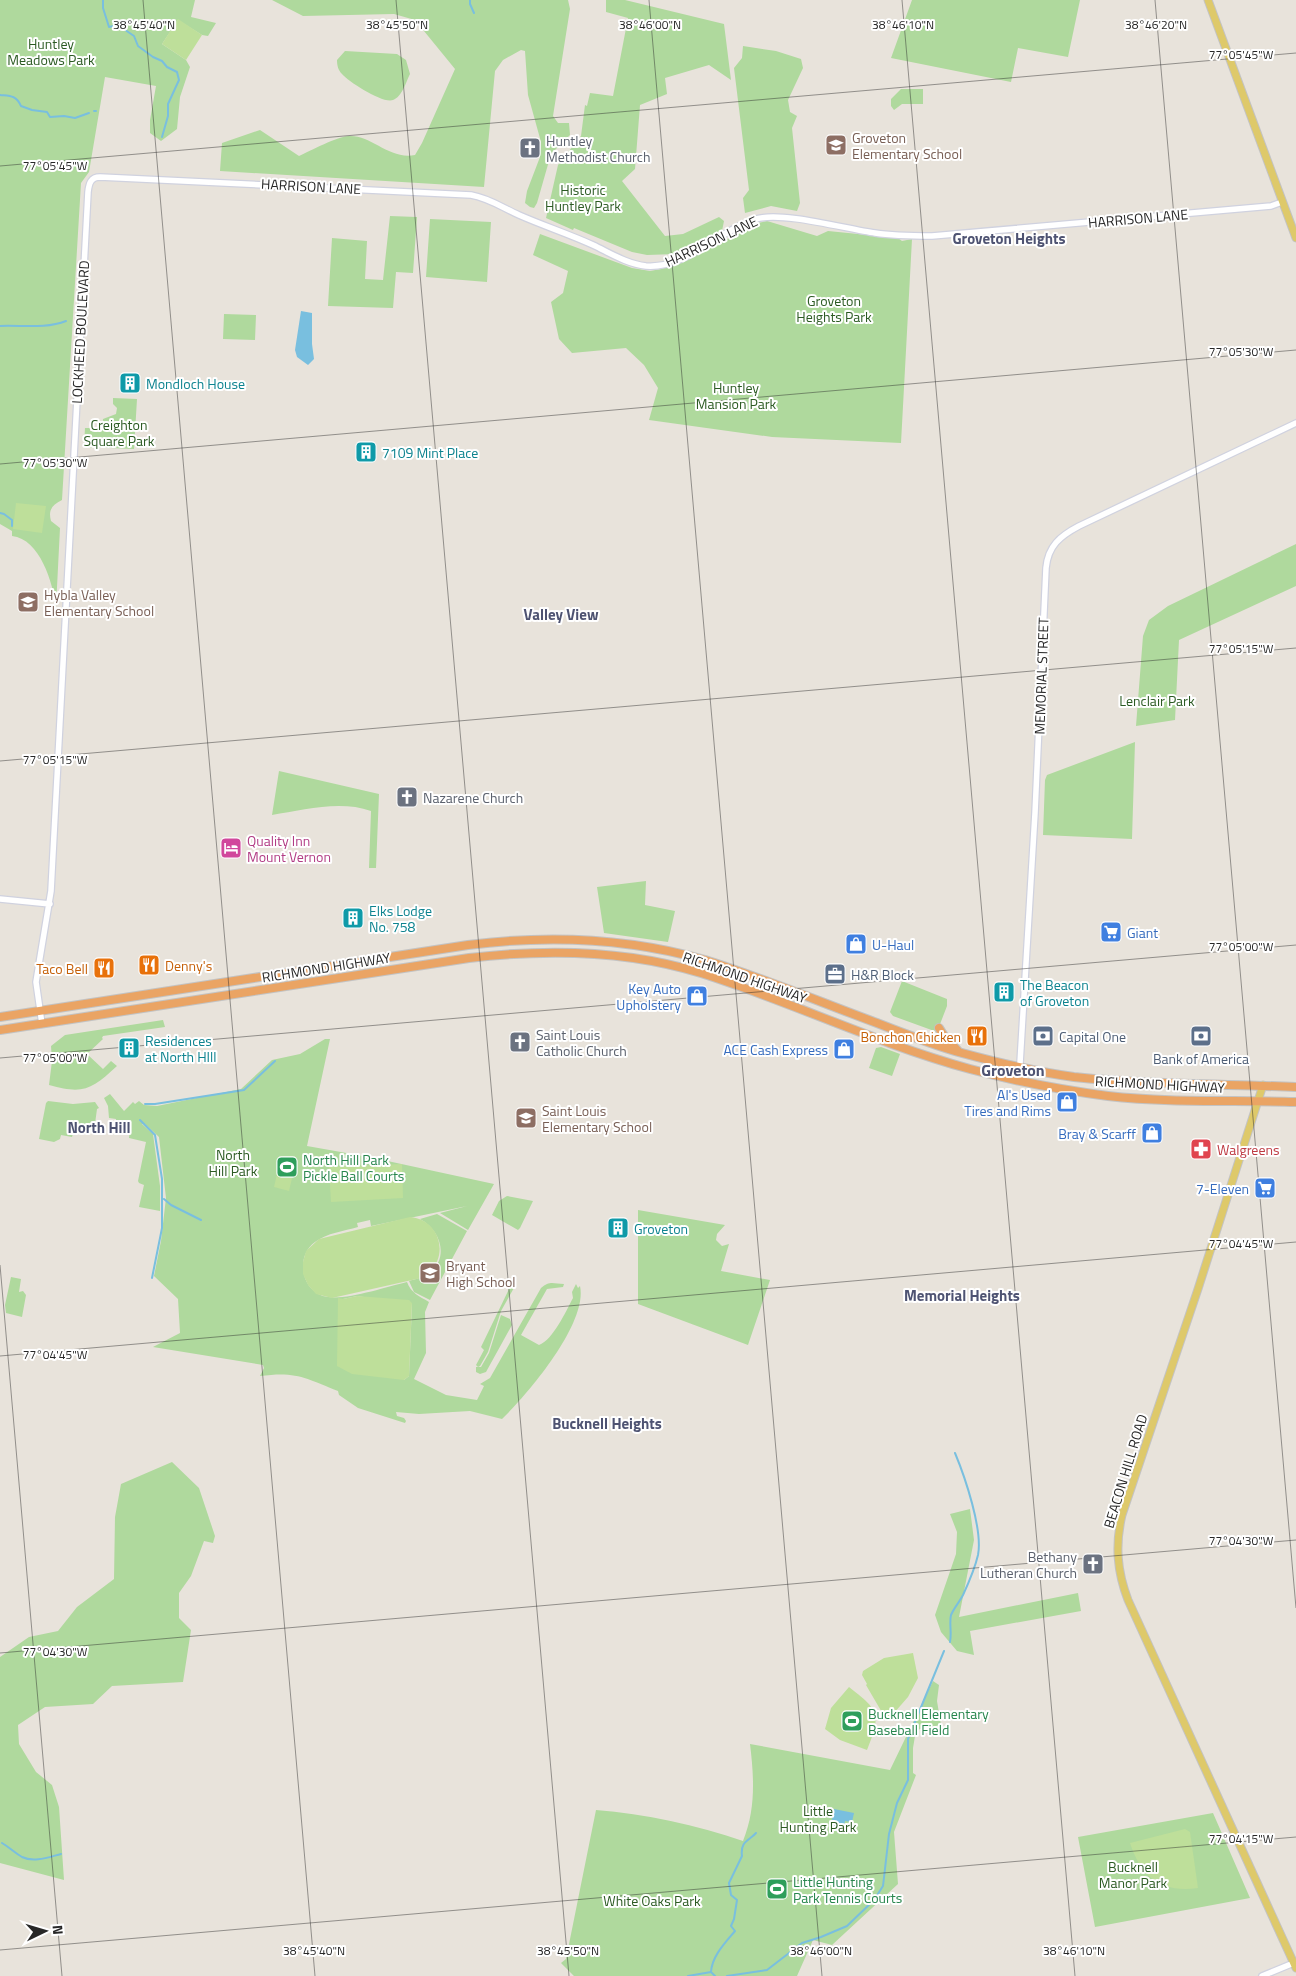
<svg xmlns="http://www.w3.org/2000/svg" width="1296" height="1976" font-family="'Titillium Web',sans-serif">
  <rect width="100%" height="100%" fill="#e8e3db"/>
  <path fill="#afd99d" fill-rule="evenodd" d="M0 0H195L191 17 216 23 208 36 202 35 178 20 162 44 186 60 190 67 180 97 177 129 161 141 150 133V120L156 86 105 77 89 172 81 183 62 500C52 505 48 510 51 521L60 528 56 607C53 583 40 539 12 536V531L0 524Z
    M272 0H568L570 9 553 116 558 123H569L570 135 551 154 537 203 534 208 530 207 525 203 527 191 540 157 541 142 528 95 525 51 521 50 503 60 495 71 484 187 220 171 222 143 260 130 299 156C310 151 338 136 349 136 372 135 389 160 415 155L422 143 455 69 415 20 394 14 303 16Z
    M606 0H625L724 24 731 80 709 65 665 78 667 94 640 105 635 169 622 181 665 236 683 234 719 217 724 221 722 231 676 254 647 255 632 252 574 228 573 230 546 218 558 165 563 159 562 156H565L581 136 585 105 587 106 590 93 613 96 628 18 606 12Z
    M912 0H1080L1068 57 1018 48 1011 82 891 58Z
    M743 46 776 51 801 59 803 68 788 100 790 112 797 116 792 128 800 203 797 211 771 206 745 213 743 198 749 190 734 68 742 58Z
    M345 51 397 54 406 60 410 74C406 82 402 97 393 100 383 104 349 82 342 74 338 70 337 65 337 60Z
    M901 89H923V104H902L894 110 891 106V99Z
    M390 216 417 217 413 273 396 272 393 308 328 306 332 238 367 241 365 279 383 280Z
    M430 219 491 222 487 282 426 277Z
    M767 221 817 236 828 231 898 238 902 241 912 239 901 443 772 437 649 420 658 388 644 365 626 348 572 353 559 339 551 302 563 293 568 271 533 255 540 234 632 268 650 271 661 269 687 260 758 223Z
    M224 314 256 315 255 340 223 339Z
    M113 398 137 399 134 449 84 447 85 428H90V431H102L103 419 116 414 117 408 113 404Z
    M1296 544V586L1179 640 1175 720 1136 726 1143 636 1149 620 1168 606Z
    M1135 742 1132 839 1043 835 1045 780 1047 775Z
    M279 771 379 794 376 868H369L371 811C340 800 303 810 272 815Z
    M646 881 645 905 675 911 668 942 604 933 597 887Z
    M902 981 947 999V1006L937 1032 893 1016 890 1012Z
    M163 1020 165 1027 103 1036 102 1038 103 1039 87 1054 103 1069 111 1061 117 1066C92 1089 84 1095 49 1085L52 1061 51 1046 65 1035Z
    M325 1039H330L307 1146 369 1157 494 1184 468 1230 440 1213 467 1206 371 1226 370 1220 357 1223 358 1227C344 1231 327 1233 315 1242 294 1257 302 1294 328 1297 347 1300 386 1287 407 1282 411 1293 419 1296 429 1302L425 1312 426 1353 414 1379 446 1395 477 1400 484 1386 480 1384 490 1378 541 1288C550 1280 554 1284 564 1284L563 1287 547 1289 521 1335 539 1345C553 1340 566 1311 573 1298L572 1292 576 1284 578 1288 580 1286C588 1323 528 1394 502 1419L470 1411 419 1414 396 1412 397 1416 404 1418 406 1421 405 1423 358 1408 339 1395 338 1391C306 1378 296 1371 260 1376L264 1368 263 1365 153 1347 180 1333 178 1299 154 1276 161 1241 166 1198 159 1137 145 1124H142L153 1134 160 1186V1211L139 1207 144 1185 139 1183 138 1181 146 1142 129 1138 130 1128 123 1126 124 1123 116 1121V1119L109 1118 108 1106 104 1098 110 1094 124 1111 133 1102 135 1104 139 1101 144 1105 157 1106 241 1089 272 1060 300 1054ZM357 1296 412 1304 409 1376 404 1380 343 1299Z
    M881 1047 900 1054 892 1076 869 1068 876 1048Z
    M48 1101 73 1104 95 1102 99 1108 97 1109 94 1131 75 1127 72 1137 61 1135 60 1139 54 1142 39 1139 46 1103Z
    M507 1196 533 1201 520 1228 518 1230 492 1215 499 1201Z
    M638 1210 725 1225 717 1234 716 1240 722 1246 729 1244 721 1271 770 1280 748 1345 638 1304Z
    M437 1214 467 1231 430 1300 414 1292 409 1281C415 1279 422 1278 428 1274 450 1259 441 1230 420 1219Z
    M11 1277 21 1279 19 1292 23 1291 26 1295 22 1317 6 1313 5 1305Z
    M511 1285 515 1286 501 1311 488 1352 480 1366 478 1367 476 1365 484 1350 481 1347Z
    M501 1315 510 1319 512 1325 486 1372 480 1374 476 1372V1367H481L489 1353Z
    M172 1462 199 1488 215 1536 213 1543 204 1541 191 1576 179 1593V1618L191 1630 183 1682 112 1686 93 1704 45 1707 18 1725 19 1744 36 1772 52 1785 59 1807 64 1880 0 1863V1657L29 1637 58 1631 77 1607 114 1579 115 1517 121 1484Z
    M970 1509 974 1540 959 1617 1078 1593 1081 1611 970 1631 974 1655 957 1651 941 1632 935 1615 956 1554 957 1532 950 1514Z
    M933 1681 939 1685 937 1701 941 1725 916 1730 913 1748V1773L916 1775 894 1832 898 1884 832 1945 813 1940 797 1976H574L561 1963 566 1959 596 1810C645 1814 697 1825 743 1841 756 1809 754 1777 750 1744L890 1770Z
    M1213 1813 1250 1898 1095 1927 1078 1837Z"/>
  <path fill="#bedf9a" d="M178 19 202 35 186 60 162 44Z
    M16 503 46 506 42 533 13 529Z
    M281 1157 296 1161 289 1191 274 1187Z
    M402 1164 403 1198 331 1202 329 1167Z
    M410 1217C443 1220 451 1263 421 1278L332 1298 316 1294 308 1285 303 1274V1262L306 1251 319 1239Z
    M357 1296 409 1300 412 1303 409 1376 404 1380 352 1374 337 1366 338 1298 343 1299Z
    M913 1653 918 1678 908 1697 887 1721 866 1685 867 1684 862 1675 863 1671 884 1658Z
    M849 1687C880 1711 881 1714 867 1750L840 1740 825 1729 831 1708Z
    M1185 1829 1190 1832 1198 1888C1161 1893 1141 1877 1130 1843Z"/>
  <path fill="#79bfdf" d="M301 311 312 313V344L314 359 308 365 297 357 295 350Z
    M834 1809 854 1813 852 1822 845 1821 843 1832 830 1830Z"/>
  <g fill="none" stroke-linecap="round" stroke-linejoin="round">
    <path stroke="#79bfdf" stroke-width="2" d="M103 0V8L109 27 118 25 134 36 138 46 153 57 162 61 167 67 177 72 179 80 168 104V116L162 137
      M470 0V4L474 13
      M0 95C10 96 16 95 21 106L32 110 47 112 50 117 64 116 75 118 89 113
      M94 111H96
      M0 326C21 325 46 329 66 321
      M0 513 4 514 12 520V526
      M145 1104H155L244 1090 275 1061
      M140 1120 155 1135 162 1179V1228L152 1278
      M164 1199 171 1205 201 1220
      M950 1642C952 1633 949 1623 951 1615 954 1608 960 1601 963 1595 969 1582 975 1568 978 1555 983 1530 965 1477 955 1453
      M2 1843C9 1847 15 1853 22 1857 34 1863 49 1857 61 1854
      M711 1972C712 1956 725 1943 735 1931L731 1926 734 1919 737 1900 731 1895 729 1883 742 1856C740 1841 749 1841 756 1833
      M688 1976 711 1972 715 1976
      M727 1976 767 1970 802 1943 821 1937 847 1926 874 1900 883 1886 889 1834 897 1803 908 1780V1739L944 1651"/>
    <g stroke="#d0d2df" stroke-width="8">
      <path id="minor" d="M0 899 50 904
        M42 1024 36 982 51 891 88 192C89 183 91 177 100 177L471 195C489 198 503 208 519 215 544 226 569 234 593 245 610 253 627 264 646 266 687 269 719 230 756 219 782 211 846 229 875 233 894 236 913 236 932 236L1271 206 1282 202
        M1019 1080 1035 813 1046 568C1048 546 1060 536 1079 526L1296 423
        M1262 1976 1296 1962"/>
    </g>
    <g stroke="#c3c3c3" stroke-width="9">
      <path id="major" d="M1208 0 1296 238
        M1263 1085 1198 1289 1122 1515C1115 1545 1117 1571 1128 1600L1296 1968"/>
    </g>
    <g stroke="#c3c3c3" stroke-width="10">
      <path id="highway" d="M0 1017 468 945C547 935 628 938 705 960 763 978 820 1002 877 1023 905 1034 933 1045 962 1053 999 1063 1036 1072 1074 1077 1148 1085 1222 1084 1296 1087
        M939 1028 944 1036 958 1051
        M0 1030 469 958C545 949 627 950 701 973 792 1002 878 1044 970 1069 1015 1081 1062 1090 1108 1096 1170 1103 1234 1100 1296 1102"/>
    </g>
    <use href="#minor" stroke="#fff" stroke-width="5.5"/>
    <use href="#major" stroke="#dec96a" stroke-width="7"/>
    <use href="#highway" stroke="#eaa464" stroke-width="8"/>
  </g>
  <path fill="none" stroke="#272727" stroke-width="1" stroke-opacity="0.45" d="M143 0 315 1976M396 0 569 1976M649 0 822 1976M902 0 1075 1976M1155 0 1296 1608M0 166 1296 53M0 464 1296 350M0 761 1296 648M0 1058 1296 945M0 1265 62 1976M0 1356 1296 1242M0 1653 1296 1540M0 1950 1296 1837"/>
  <defs>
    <g id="school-square" transform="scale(1.125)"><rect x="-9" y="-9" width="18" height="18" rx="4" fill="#8d6e63" stroke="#fff"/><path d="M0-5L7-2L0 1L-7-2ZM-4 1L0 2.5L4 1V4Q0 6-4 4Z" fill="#fff"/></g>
    <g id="church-square" transform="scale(1.125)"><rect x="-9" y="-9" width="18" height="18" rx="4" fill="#6b7280" stroke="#fff"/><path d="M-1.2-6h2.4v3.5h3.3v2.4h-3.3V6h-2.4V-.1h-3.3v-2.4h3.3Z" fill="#fff"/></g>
    <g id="building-square" transform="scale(1.125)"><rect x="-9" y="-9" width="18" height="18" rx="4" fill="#0f9aa8" stroke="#fff"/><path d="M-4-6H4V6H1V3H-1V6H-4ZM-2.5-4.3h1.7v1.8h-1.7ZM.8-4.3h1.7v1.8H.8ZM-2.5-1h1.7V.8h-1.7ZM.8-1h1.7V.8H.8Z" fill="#fff"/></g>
    <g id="hotel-square" transform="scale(1.125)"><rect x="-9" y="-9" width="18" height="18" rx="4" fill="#d1479c" stroke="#fff"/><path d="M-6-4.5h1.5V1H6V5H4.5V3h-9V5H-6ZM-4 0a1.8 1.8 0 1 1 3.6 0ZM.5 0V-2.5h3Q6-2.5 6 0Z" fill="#fff"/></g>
    <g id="supermarket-square" transform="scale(1.125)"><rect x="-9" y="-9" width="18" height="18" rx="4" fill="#3f7fe0" stroke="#fff"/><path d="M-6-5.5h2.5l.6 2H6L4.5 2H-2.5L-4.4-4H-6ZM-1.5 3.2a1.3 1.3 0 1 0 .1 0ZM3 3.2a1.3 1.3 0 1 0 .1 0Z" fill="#fff"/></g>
    <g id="shop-square" transform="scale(1.125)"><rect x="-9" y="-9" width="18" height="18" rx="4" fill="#3f7fe0" stroke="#fff"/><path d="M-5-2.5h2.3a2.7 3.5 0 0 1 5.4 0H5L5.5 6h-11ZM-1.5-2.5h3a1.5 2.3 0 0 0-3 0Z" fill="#fff"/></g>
    <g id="restaurant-square" transform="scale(1.125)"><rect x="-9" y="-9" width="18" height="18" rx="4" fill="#e8710a" stroke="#fff"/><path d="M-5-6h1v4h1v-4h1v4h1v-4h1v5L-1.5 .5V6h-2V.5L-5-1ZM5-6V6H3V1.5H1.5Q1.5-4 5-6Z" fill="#fff"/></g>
    <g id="office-square" transform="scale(1.125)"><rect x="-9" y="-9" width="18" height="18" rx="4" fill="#5c6f8a" stroke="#fff"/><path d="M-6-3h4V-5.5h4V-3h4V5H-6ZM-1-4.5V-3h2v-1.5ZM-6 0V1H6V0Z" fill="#fff"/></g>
    <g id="bank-square" transform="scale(1.125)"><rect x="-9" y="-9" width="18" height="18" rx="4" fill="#5c6f8a" stroke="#fff"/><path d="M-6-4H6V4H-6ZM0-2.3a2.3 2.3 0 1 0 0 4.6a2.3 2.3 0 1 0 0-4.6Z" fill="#fff"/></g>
    <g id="pharmacy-square" transform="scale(1.125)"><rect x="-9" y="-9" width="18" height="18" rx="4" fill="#e0444e" stroke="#fff"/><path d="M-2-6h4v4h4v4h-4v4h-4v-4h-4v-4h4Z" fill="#fff"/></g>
    <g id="stadium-square" transform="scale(1.125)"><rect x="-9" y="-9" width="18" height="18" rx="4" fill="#2e9e5b" stroke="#fff"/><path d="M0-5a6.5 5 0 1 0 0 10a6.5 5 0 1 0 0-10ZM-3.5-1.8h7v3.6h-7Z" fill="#fff"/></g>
  </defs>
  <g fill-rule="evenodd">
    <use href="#school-square" x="836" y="145"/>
    <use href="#church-square" x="530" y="148"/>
    <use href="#building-square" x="130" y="383"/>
    <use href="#building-square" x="366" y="452"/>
    <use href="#school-square" x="28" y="602"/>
    <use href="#church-square" x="407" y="797"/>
    <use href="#hotel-square" x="231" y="848"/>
    <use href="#building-square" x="353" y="918"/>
    <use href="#supermarket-square" x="1111" y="932"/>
    <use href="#shop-square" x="856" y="944"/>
    <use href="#restaurant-square" x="149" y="965"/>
    <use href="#restaurant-square" x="104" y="968"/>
    <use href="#office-square" x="835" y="974"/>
    <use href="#building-square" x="1004" y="992"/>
    <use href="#shop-square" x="697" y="996"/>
    <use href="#restaurant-square" x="977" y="1036"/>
    <use href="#bank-square" x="1043" y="1036"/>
    <use href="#bank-square" x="1201" y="1036"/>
    <use href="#church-square" x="520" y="1042"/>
    <use href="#building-square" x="129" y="1048"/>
    <use href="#shop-square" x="844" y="1049"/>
    <use href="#shop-square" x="1067" y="1102"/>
    <use href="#school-square" x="526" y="1118"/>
    <use href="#shop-square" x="1152" y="1133"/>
    <use href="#pharmacy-square" x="1201" y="1149"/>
    <use href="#stadium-square" x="287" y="1167"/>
    <use href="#supermarket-square" x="1265" y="1188"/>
    <use href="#building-square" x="618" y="1228"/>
    <use href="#school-square" x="430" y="1273"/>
    <use href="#church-square" x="1093" y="1564"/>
    <use href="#stadium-square" x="852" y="1721"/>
    <use href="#stadium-square" x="777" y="1889"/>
  </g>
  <g text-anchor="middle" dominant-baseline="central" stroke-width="4" stroke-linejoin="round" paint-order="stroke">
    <g font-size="14" fill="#2b5a22" stroke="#fff">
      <text x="51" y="43">Huntley<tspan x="51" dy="16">Meadows Park</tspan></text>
      <text x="583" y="189">Historic<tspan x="583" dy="16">Huntley Park</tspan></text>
      <text x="834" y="300">Groveton<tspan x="834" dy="16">Heights Park</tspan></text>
      <text x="736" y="387">Huntley<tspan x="736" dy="16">Mansion Park</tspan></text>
      <text x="119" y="424">Creighton<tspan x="119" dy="16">Square Park</tspan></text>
      <text x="1157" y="700">Lenclair Park</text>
      <text x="233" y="1154">North<tspan x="233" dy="16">Hill Park</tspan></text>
      <text x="818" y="1810">Little<tspan x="818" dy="16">Hunting Park</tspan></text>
      <text x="1133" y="1866">Bucknell<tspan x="1133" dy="16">Manor Park</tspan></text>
      <text x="652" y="1900">White Oaks Park</text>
    </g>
    <g font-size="14" fill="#785e54" stroke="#fff" text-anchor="start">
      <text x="852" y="137">Groveton<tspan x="852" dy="16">Elementary School</tspan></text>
      <text x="44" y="594">Hybla Valley<tspan x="44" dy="16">Elementary School</tspan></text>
      <text x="542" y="1110">Saint Louis<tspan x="542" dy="16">Elementary School</tspan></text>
      <text x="446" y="1265">Bryant<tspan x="446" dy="16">High School</tspan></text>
    </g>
    <g font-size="14" fill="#5b616d" stroke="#fff" text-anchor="start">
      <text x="546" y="140">Huntley<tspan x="546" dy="16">Methodist Church</tspan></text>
      <text x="423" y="797">Nazarene Church</text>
      <text x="536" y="1034">Saint Louis<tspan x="536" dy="16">Catholic Church</tspan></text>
      <text x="1077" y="1556" text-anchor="end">Bethany<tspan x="1077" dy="16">Lutheran Church</tspan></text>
    </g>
    <g font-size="14" fill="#272727" stroke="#fff">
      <text transform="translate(311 186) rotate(3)">HARRISON LANE</text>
      <text transform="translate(1138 218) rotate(-5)">HARRISON LANE</text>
      <text transform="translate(711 241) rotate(-25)">HARRISON LANE</text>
      <text transform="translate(80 332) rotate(-87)">LOCKHEED BOULEVARD</text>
      <text transform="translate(1041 676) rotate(-88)">MEMORIAL STREET</text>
      <text transform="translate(326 967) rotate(-9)">RICHMOND HIGHWAY</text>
      <text transform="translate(745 977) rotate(19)">RICHMOND HIGHWAY</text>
      <text transform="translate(1160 1084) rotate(3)">RICHMOND HIGHWAY</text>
      <text transform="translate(1125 1471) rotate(-73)">BEACON HILL ROAD</text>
    </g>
    <g font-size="14" fill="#0d838f" stroke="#fff" text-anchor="start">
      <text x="146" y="383">Mondloch House</text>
      <text x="382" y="452">7109 Mint Place</text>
      <text x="369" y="910">Elks Lodge<tspan x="369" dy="16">No. 758</tspan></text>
      <text x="1020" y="984">The Beacon<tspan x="1020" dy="16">of Groveton</tspan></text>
      <text x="145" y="1040">Residences<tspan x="145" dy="16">at North HIll</tspan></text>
      <text x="634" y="1228">Groveton</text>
    </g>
    <g font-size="14" fill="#b23c85" stroke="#fff" text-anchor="start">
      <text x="247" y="840">Quality Inn<tspan x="247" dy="16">Mount Vernon</tspan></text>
    </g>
    <g font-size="14" fill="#366cbe" stroke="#fff" text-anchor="end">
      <text x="1127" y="932" text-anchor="start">Giant</text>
      <text x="872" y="944" text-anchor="start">U-Haul</text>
      <text x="681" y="988">Key Auto<tspan x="681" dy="16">Upholstery</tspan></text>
      <text x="828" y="1049">ACE Cash Express</text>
      <text x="1051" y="1094">Al's Used<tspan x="1051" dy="16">Tires and Rims</tspan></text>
      <text x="1136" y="1133">Bray &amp; Scarff</text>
      <text x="1249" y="1188">7-Eleven</text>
    </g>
    <g font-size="14" fill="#c56008" stroke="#fff" text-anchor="end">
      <text x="165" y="965" text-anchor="start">Denny's</text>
      <text x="88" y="968">Taco Bell</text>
      <text x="961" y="1036">Bonchon Chicken</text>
    </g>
    <g font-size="14" fill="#4e5e75" stroke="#fff" text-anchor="start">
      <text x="851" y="974">H&amp;R Block</text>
      <text x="1059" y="1036">Capital One</text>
      <text x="1201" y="1058" text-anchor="middle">Bank of America</text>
    </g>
    <g font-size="14" fill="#be3a42" stroke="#fff" text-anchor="start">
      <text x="1217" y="1149">Walgreens</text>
    </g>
    <g font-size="14" fill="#27864d" stroke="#fff" text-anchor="start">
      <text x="303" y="1159">North Hill Park<tspan x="303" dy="16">Pickle Ball Courts</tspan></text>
      <text x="868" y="1713">Bucknell Elementary<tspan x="868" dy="16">Baseball Field</tspan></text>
      <text x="793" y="1881">Little Hunting<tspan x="793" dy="16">Park Tennis Courts</tspan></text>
    </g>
    <g font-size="15" font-weight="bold" fill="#4e5372" stroke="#fff">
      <text x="1009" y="238">Groveton Heights</text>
      <text x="561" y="614">Valley View</text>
      <text x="99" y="1127">North Hill</text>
      <text x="962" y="1295">Memorial Heights</text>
      <text x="607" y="1423">Bucknell Heights</text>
    </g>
    <g font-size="16" font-weight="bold" fill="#4e5372" stroke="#fff">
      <text x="1013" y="1070">Groveton</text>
    </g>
  </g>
  <g font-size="12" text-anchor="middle" fill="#272727" stroke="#fff" stroke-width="4" stroke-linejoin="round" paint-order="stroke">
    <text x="144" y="29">38°45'40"N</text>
    <text x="397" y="29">38°45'50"N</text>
    <text x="650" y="29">38°46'00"N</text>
    <text x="903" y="29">38°46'10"N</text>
    <text x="1156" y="29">38°46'20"N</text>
    <text x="1241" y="59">77°05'45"W</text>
    <text x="55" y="170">77°05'45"W</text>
    <text x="1241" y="356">77°05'30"W</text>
    <text x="55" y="467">77°05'30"W</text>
    <text x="1241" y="653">77°05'15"W</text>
    <text x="55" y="764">77°05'15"W</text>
    <text x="1241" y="951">77°05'00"W</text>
    <text x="55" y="1062">77°05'00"W</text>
    <text x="1241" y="1248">77°04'45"W</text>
    <text x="55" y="1359">77°04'45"W</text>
    <text x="1241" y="1545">77°04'30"W</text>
    <text x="55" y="1656">77°04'30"W</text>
    <text x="1241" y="1843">77°04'15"W</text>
    <text x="314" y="1955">38°45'40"N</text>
    <text x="568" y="1955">38°45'50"N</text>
    <text x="821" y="1955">38°46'00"N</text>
    <text x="1074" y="1955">38°46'10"N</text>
  </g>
  <g transform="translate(45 1931) rotate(85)" stroke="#ffffff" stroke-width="4" paint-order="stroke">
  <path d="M0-4L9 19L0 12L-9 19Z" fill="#272727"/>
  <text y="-8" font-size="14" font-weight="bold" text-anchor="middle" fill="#272727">N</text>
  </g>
</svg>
